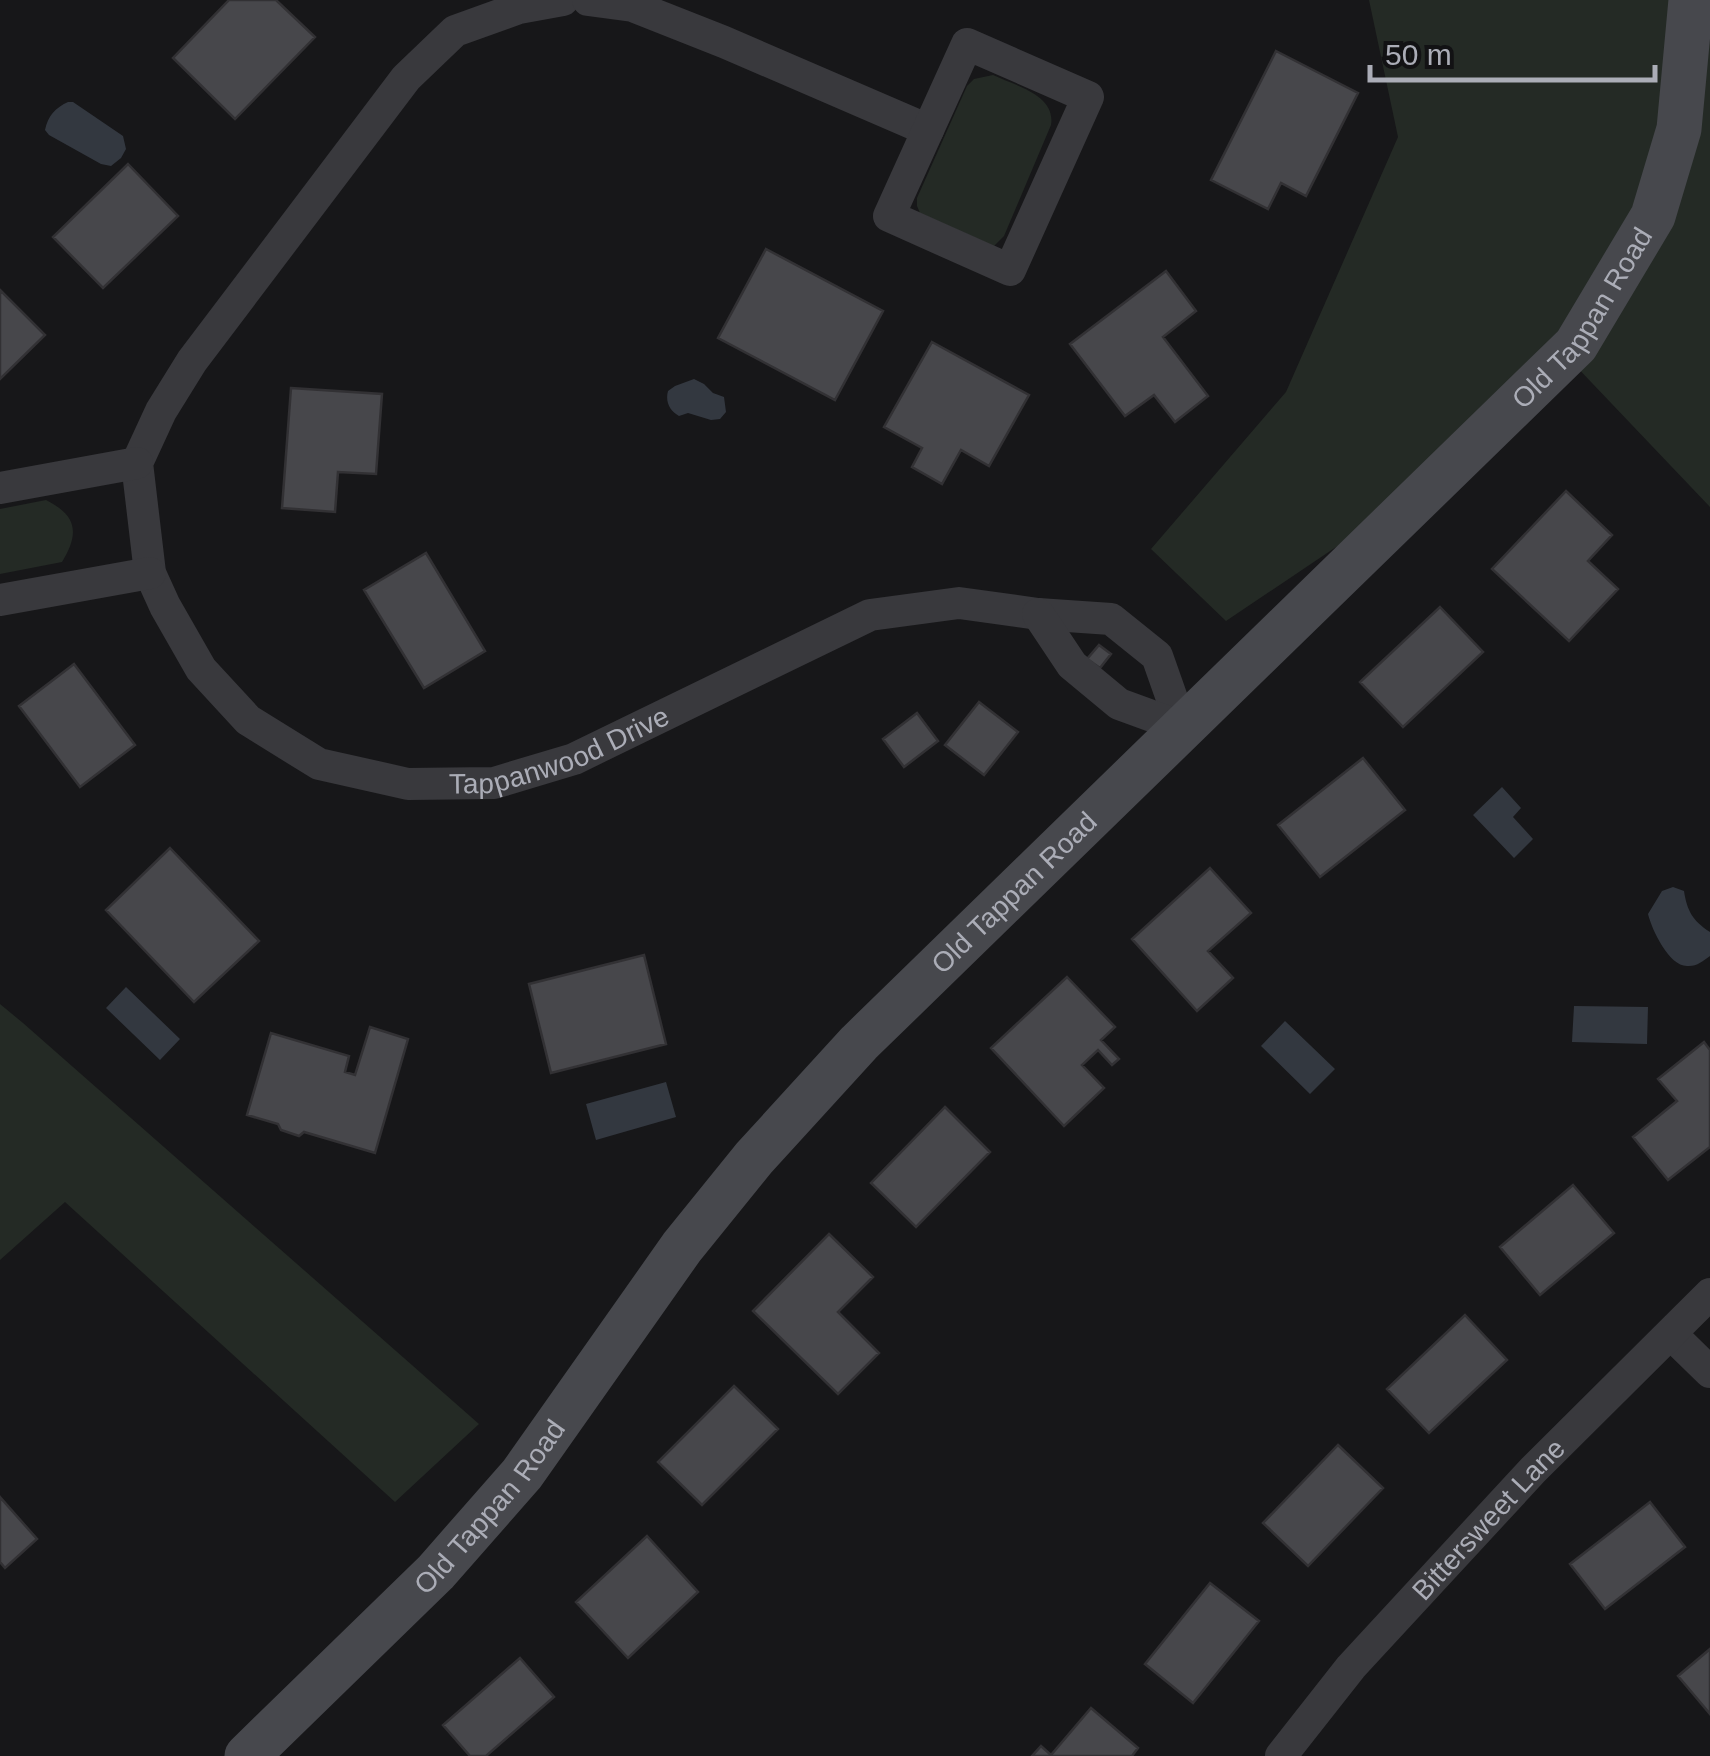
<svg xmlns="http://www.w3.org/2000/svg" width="1710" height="1756" font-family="Helvetica,sans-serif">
  <rect width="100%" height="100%" fill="#171719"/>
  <path fill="#242a25" d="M1369 0H1710V507L1572 362 1342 543 1226 621 1151 549 1286 392 1398 137Z
    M993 75C1016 86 1056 95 1051 125L1004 236 994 246 920 213 917 206V198L967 86 974 79Z
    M46 500C78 516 79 534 62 562L0 574V509Z
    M0 1004 23 1023 479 1424 395 1502 65 1202 0 1260Z"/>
  <path fill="#333840" d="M68 102H73L123 136 126 149 121 158 111 166 101 164 49 135 45 130C48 116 55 108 68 102Z
    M694 379 704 384 713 393 724 397 726 412 720 419 711 420 688 413 679 416C670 411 665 402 668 391L675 386Z
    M1502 787 1521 808 1513 817 1533 839 1514 858 1473 815Z
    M1673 887 1684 891C1687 911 1693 921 1710 932V956C1703 961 1696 967 1687 966 1669 966 1652 930 1648 914L1662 891Z
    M126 987 180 1039 160 1060 106 1008Z
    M1574 1006 1648 1007 1647 1044 1572 1042Z
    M1285 1021 1335 1069 1310 1094 1261 1046Z
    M666 1082 676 1117 596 1140 586 1104Z"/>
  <path fill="#47474b" stroke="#323134" stroke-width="2.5" d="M229 0H276L315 37 235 119 173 58Z
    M1276 51 1358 93 1306 196 1281 183 1268 209 1211 180Z
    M128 164 178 216 103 288 53 237Z
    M766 249 883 311 835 400 718 338Z
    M1166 271 1196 311 1163 337 1208 396 1175 422 1154 395 1125 416 1070 344Z
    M0 290 45 335 0 379Z
    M932 342 1029 395 989 466 961 450 942 484 912 467 922 448 884 427Z
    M291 388 382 394 376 474 338 472 335 512 282 508Z
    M1566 491 1612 535 1588 561 1618 589 1569 641 1492 569Z
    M426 553 485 651 424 688 364 590Z
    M1440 607 1483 652 1403 727 1360 682Z
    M1099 645 1111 654 1100 668 1087 659Z
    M74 664 135 745 80 787 19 706Z
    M979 702 1018 732 984 775 945 745Z
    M917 713 938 741 904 767 883 739Z
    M1363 758 1405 810 1320 877 1278 825Z
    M170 848 259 941 194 1002 106 910Z
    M1210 868 1251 913 1208 951 1233 978 1197 1011 1132 939Z
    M644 955 666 1044 551 1073 529 984Z
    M1067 977 1115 1027 1101 1040 1119 1059 1112 1065 1098 1050 1082 1065 1104 1088 1064 1126 991 1048Z
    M370 1027 408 1039 375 1153 304 1132 299 1136 281 1130 278 1124 247 1115 271 1033 349 1056 345 1072 355 1075Z
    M1704 1042 1710 1050V1147L1668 1180 1633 1137 1677 1101 1658 1079Z
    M945 1107 990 1152 916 1227 871 1183Z
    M1573 1185 1614 1233 1540 1295 1500 1247Z
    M829 1234 873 1277 838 1312 879 1353 838 1394 753 1311Z
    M1465 1315 1507 1360 1429 1433 1387 1389Z
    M734 1386 778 1429 702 1505 658 1462Z
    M1338 1445 1383 1488 1308 1566 1263 1523Z
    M0 1497 37 1539 5 1568 0 1562Z
    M1650 1502 1685 1547 1605 1609 1570 1564Z
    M647 1536 698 1592 628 1658 576 1602Z
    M1210 1583 1259 1621 1193 1703 1145 1664Z
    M1710 1649V1714L1678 1676Z
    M520 1658 554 1697 486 1756H470L443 1725Z
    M1091 1708 1138 1748 1132 1756H1032L1041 1746 1051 1755Z"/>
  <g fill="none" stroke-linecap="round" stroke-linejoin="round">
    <g stroke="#39393d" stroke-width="32">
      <path id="s1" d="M563 0 519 8 455 31 406 78 192 361 161 411 137 463 150 573 165 606 201 669 248 720 319 764 408 784 494 783 574 759 870 615 959 603 1038 614 1111 619 1157 656 1182 727"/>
      <path d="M588 0 633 6 724 42 928 130"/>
      <path d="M967 44 1088 97 1010 270 889 216Z"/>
      <path d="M0 488 137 463"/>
      <path d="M0 600 150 573"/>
      <path d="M1038 614 1072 665 1119 704 1182 727"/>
      <path d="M1671 1334 1710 1372"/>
      <path id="s2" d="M1281 1756 1351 1667 1533 1470 1710 1294"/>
    </g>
    <path stroke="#47484d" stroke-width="45" id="s3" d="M247 1756 436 1572 522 1474 682 1247 754 1158 859 1043 1576 345 1653 216 1679 129 1691 0"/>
  </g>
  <g text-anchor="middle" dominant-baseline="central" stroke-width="10" stroke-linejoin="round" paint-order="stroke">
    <g font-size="28" fill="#abadb7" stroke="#121214">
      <text stroke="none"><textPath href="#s3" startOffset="1968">Old Tappan Road</textPath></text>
      <text stroke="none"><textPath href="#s1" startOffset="1272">Tappanwood Drive</textPath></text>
      <text stroke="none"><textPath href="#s3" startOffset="1158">Old Tappan Road</textPath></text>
      <text stroke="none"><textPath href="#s3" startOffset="348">Old Tappan Road</textPath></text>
      <text stroke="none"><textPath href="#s2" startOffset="315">Bittersweet Lane</textPath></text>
    </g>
  </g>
  <path d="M1370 65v15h285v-15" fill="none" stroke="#abadb7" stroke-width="5"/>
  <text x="1385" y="65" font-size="30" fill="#abadb7" stroke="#121214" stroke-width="8" paint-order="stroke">50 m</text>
</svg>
